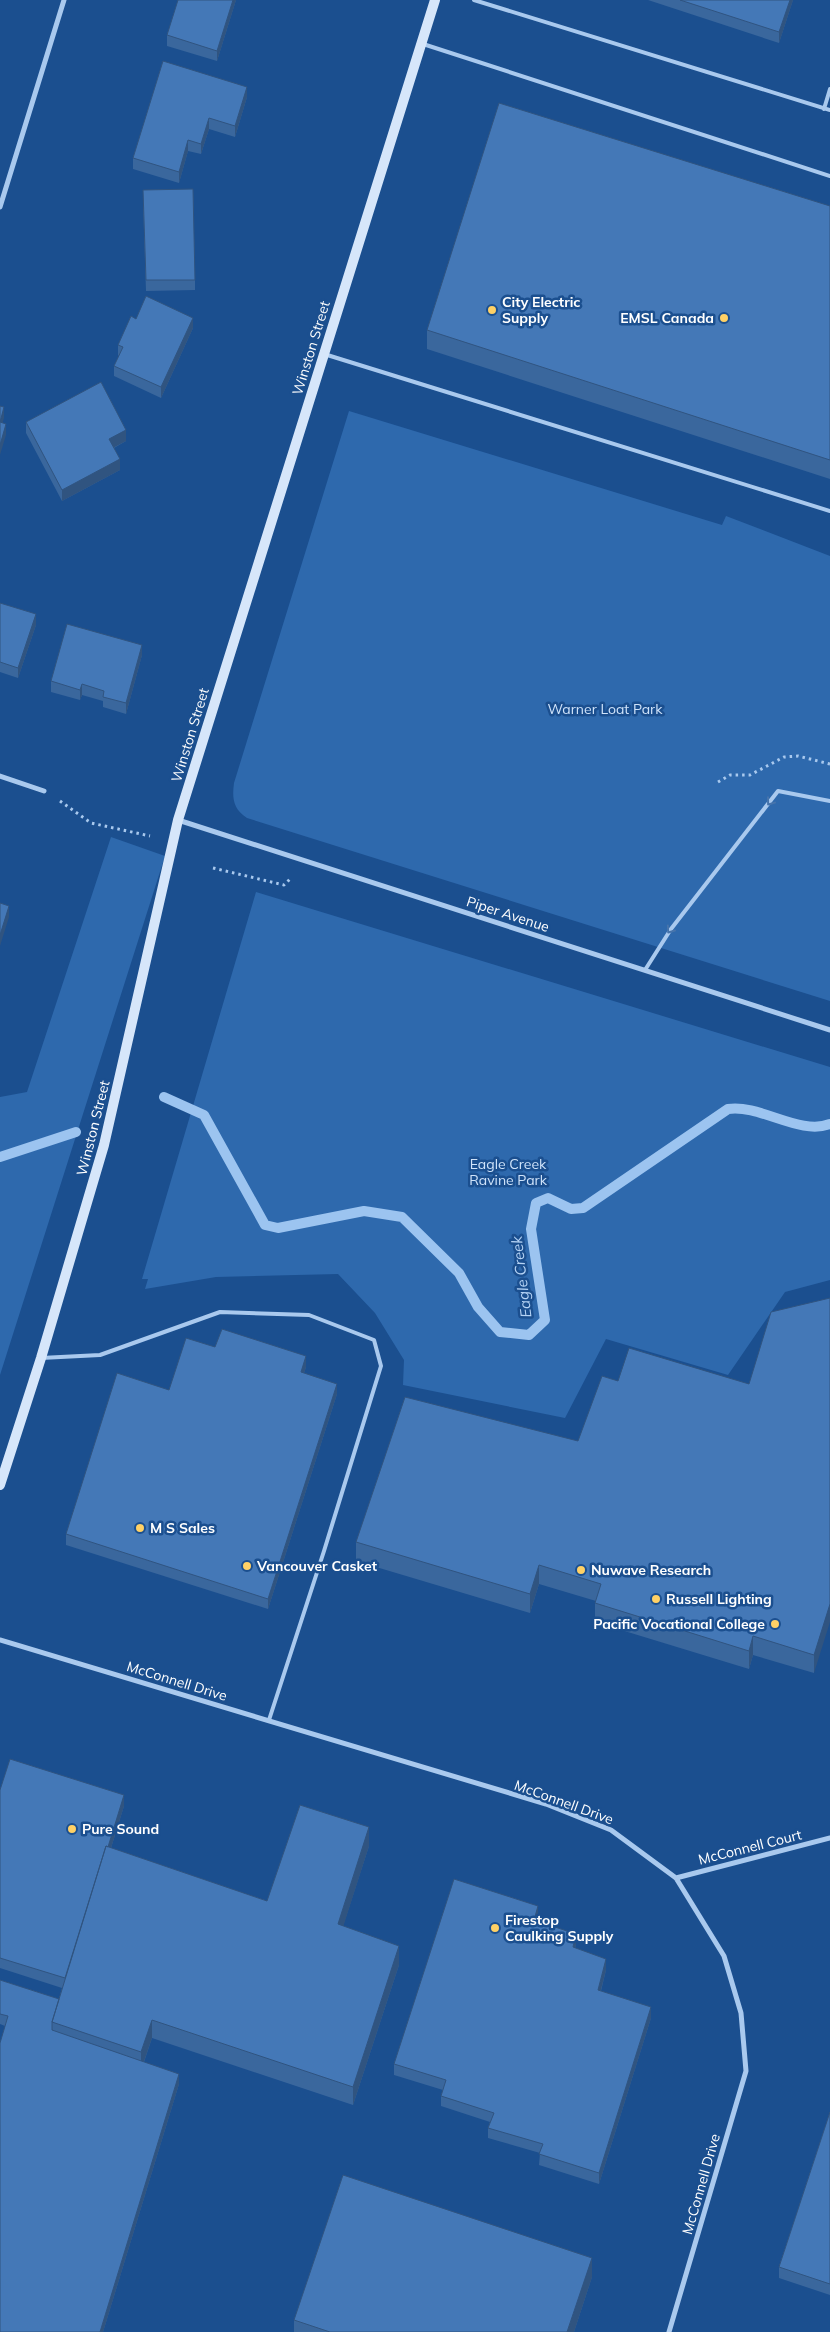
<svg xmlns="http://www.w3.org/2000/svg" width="830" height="2332" font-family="Mulish,sans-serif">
  <rect width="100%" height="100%" fill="#1b4f8f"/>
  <path fill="#2e69ad" d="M349 411 722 525 726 516 830 556V1001L247 818C233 809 232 798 234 783Z
    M111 837 165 856 0 1375V1097L27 1092Z
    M256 892 830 1067V1280L785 1292 728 1375 606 1339 565 1418 403 1385 404 1360 375 1313 338 1274 216 1277 145 1289 148 1279H142Z"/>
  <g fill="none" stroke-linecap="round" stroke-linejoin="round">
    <path stroke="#9cc4f0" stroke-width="10" d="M164 1097 204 1115 265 1225 278 1228 364 1211 402 1217 459 1273 478 1307 500 1332 529 1335 545 1320 531 1229 536 1203 548 1198 571 1209 583 1208 728 1109C760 1104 800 1136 830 1124
      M0 1157 76 1132"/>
    <path stroke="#a9c9ee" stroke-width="3" stroke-dasharray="2.5 4" stroke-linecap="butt" d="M718 782 730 775H750L784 757 798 756 830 764
      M60 801 91 823 150 836
      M213 868 284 885 292 877"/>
    <path stroke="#a9c9ee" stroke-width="4" d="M474 0 830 110
      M423 44 830 176
      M824 109 830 89
      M324 354 830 511
      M645 970 671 929 778 791 830 801
      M41 1358 100 1355 220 1312 309 1315 374 1340 381 1366 324 1551 269 1720"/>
    <path stroke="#a9c9ee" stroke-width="5" d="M0 207 64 0
      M0 776 44 791
      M178 820 830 1030
      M0 1640 546 1804 611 1830 676 1878 724 1956 741 2013 746 2071 669 2332
      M676 1878 830 1838"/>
    <path stroke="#d6e6fa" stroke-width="10" d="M0 1485 41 1358 104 1145 178 820 435 0"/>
  </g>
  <path fill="#3a679d" d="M236 0 217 61 167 46V35Z
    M648 0H793L779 43Z
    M247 97 235 137 209 129 201 154 188 151 179 183 133 169V158Z
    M143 201 195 280V290L146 291Z
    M830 206V479L427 349V330Z
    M136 319 193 328 161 398 114 376V366L119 356 118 355V345Z
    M26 422 126 441 114 448 120 470 62 501 26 433Z
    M0 603 36 625 18 678 0 672Z
    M142 655 126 714 103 707V701L82 695 80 700 51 692V681Z
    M830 1298 814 1673 753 1655 749 1669 595 1622V1603L596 1601 539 1584 530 1613 356 1561V1542L578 1441 618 1381 749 1384Z
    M215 1347 306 1367 304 1373 337 1394 268 1609 66 1545V1534L169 1390Z
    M0 1790 124 1806 111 1848 267 1901 369 1846 343 1926 399 1965 353 2105 152 2038 144 2062 179 2084 103 2332H0L5 2026 0 2024V1980L59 1999 62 1988 0 1968Z
    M538 1916 537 1921 576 1944 575 1948 606 1970 601 1991 651 2018 599 2184 539 2165 540 2153 488 2138V2128L490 2122 441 2106V2096L443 2090 394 2075V2064Z
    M830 2112V2295L779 2278V2267Z
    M592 2277 574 2332H294V2320Z"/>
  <path fill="#305480" d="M233 0H236L217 61V51Z
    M790 0H793L779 43V32Z
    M247 87V97L235 137V126Z
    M209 118V129L201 154V144Z
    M188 140V151L179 183V172Z
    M193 318V328L161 398V387Z
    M4 407V418L0 432V422Z
    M6 424V435L0 455V445Z
    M126 430V441L109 450V439Z
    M120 459V470L62 501V490Z
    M36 614V625L18 678V668Z
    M142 645V655L126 714V703Z
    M82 684V695L80 700V690Z
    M9 906V917L0 946V935Z
    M306 1356V1367L301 1383V1372Z
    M337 1384V1394L268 1609V1599Z
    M539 1565V1584L530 1613V1594Z
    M830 1604V1622L814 1673V1655Z
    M753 1636V1655L749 1669V1651Z
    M124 1795V1806L67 1989V1979Z
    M369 1827V1846L338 1943V1924Z
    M538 1906V1916L534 1930V1920Z
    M576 1934V1944L573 1958V1947Z
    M399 1946V1965L353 2105V2087Z
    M606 1959V1970L598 2001V1990Z
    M651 2007V2018L599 2184V2173Z
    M152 2020V2038L141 2070V2052Z
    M179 2074V2084L103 2332H100Z
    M592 2258V2277L574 2332H567Z"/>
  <path fill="#4478b7" stroke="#305480" d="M178 0H233L217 51 167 35Z
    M680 0H790L779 32Z
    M163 61 247 87 235 126 209 118 201 144 188 140 179 172 133 158Z
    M499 103 830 206V460L427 330Z
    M193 189 195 280H146L143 190Z
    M146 296 193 318 161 387 114 366 123 347 118 345 131 316 136 319Z
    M101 382 126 430 109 439 120 459 62 490 26 422Z
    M0 406 4 407 0 422Z
    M0 422 6 424 0 445Z
    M0 603 36 614 18 668 0 662Z
    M67 624 142 645 126 703 103 697 104 691 82 684 80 690 51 681Z
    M0 903 9 906 0 935Z
    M830 1298V1604L814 1655 753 1636 749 1651 595 1603 601 1584 539 1565 530 1594 356 1542 405 1397 578 1441 602 1376 618 1381 629 1348 749 1384 771 1312Z
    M222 1329 306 1356 301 1372 337 1384 268 1599 66 1534 117 1373 169 1390 186 1338 215 1347Z
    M10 1759 124 1795 108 1847 106 1846 65 1978 0 1958V1790Z
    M300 1805 369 1827 338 1924 399 1946 353 2087 152 2020 141 2052 52 2022 106 1846 267 1901Z
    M454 1879 538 1906 534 1920 576 1934 573 1947 606 1959 598 1990 651 2007 599 2173 539 2154 543 2144 488 2128 494 2113 441 2096 446 2080 394 2064Z
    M0 1980 59 1999 52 2022V2030L179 2074 100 2332H0V2043L8 2016 0 2014Z
    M830 2112V2284L779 2267Z
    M343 2175 592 2258 567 2332H330L294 2320Z"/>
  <defs><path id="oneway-chevron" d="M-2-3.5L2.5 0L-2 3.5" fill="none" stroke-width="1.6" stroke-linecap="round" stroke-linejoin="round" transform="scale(1.25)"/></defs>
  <g stroke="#4674ac">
    <use href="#oneway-chevron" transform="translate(770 802) rotate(127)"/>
    <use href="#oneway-chevron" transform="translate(670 930) rotate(125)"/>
  </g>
  <g fill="#ffd166" stroke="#1b4f8f" stroke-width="2">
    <circle cx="492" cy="310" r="5"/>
    <circle cx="724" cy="318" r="5"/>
    <circle cx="140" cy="1528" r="5"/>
    <circle cx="247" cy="1566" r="5"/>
    <circle cx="581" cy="1570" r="5"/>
    <circle cx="656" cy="1599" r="5"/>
    <circle cx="775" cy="1624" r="5"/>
    <circle cx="72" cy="1829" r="5"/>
    <circle cx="495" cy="1928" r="5"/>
  </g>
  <g text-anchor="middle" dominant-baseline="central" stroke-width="5" stroke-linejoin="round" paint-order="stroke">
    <g font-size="14" font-weight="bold" fill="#fff" stroke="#1b4f8f" text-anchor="start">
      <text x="502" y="302">City Electric<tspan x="502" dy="16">Supply</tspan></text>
      <text x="714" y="318" text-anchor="end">EMSL Canada</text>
      <text x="150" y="1528">M S Sales</text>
      <text x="257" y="1566">Vancouver Casket</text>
      <text x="591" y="1570">Nuwave Research</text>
      <text x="666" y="1599">Russell Lighting</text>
      <text x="765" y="1624" text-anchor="end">Pacific Vocational College</text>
      <text x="82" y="1829">Pure Sound</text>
      <text x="505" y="1920">Firestop<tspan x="505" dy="16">Caulking Supply</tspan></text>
    </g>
    <g font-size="14" fill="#fff" stroke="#1b4f8f">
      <text transform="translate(311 348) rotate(-73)">Winston Street</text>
      <text transform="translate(190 735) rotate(-73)">Winston Street</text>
      <text transform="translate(508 914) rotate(18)">Piper Avenue</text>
      <text transform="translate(93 1128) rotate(-76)">Winston Street</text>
      <text transform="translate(177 1681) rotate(17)">McConnell Drive</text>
      <text transform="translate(564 1802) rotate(20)">McConnell Drive</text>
      <text transform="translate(750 1847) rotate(-14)">McConnell Court</text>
      <text transform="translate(701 2184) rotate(-74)">McConnell Drive</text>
    </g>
    <g font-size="14" fill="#cfe3fa" stroke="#1b4f8f">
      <text x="605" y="709">Warner Loat Park</text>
      <text x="508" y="1164">Eagle Creek<tspan x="508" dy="16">Ravine Park</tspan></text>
    </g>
    <g font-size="15" font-style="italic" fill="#b5d3f5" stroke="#1b4f8f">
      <text transform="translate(521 1277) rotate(-97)">Eagle Creek</text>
    </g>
  </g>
</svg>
